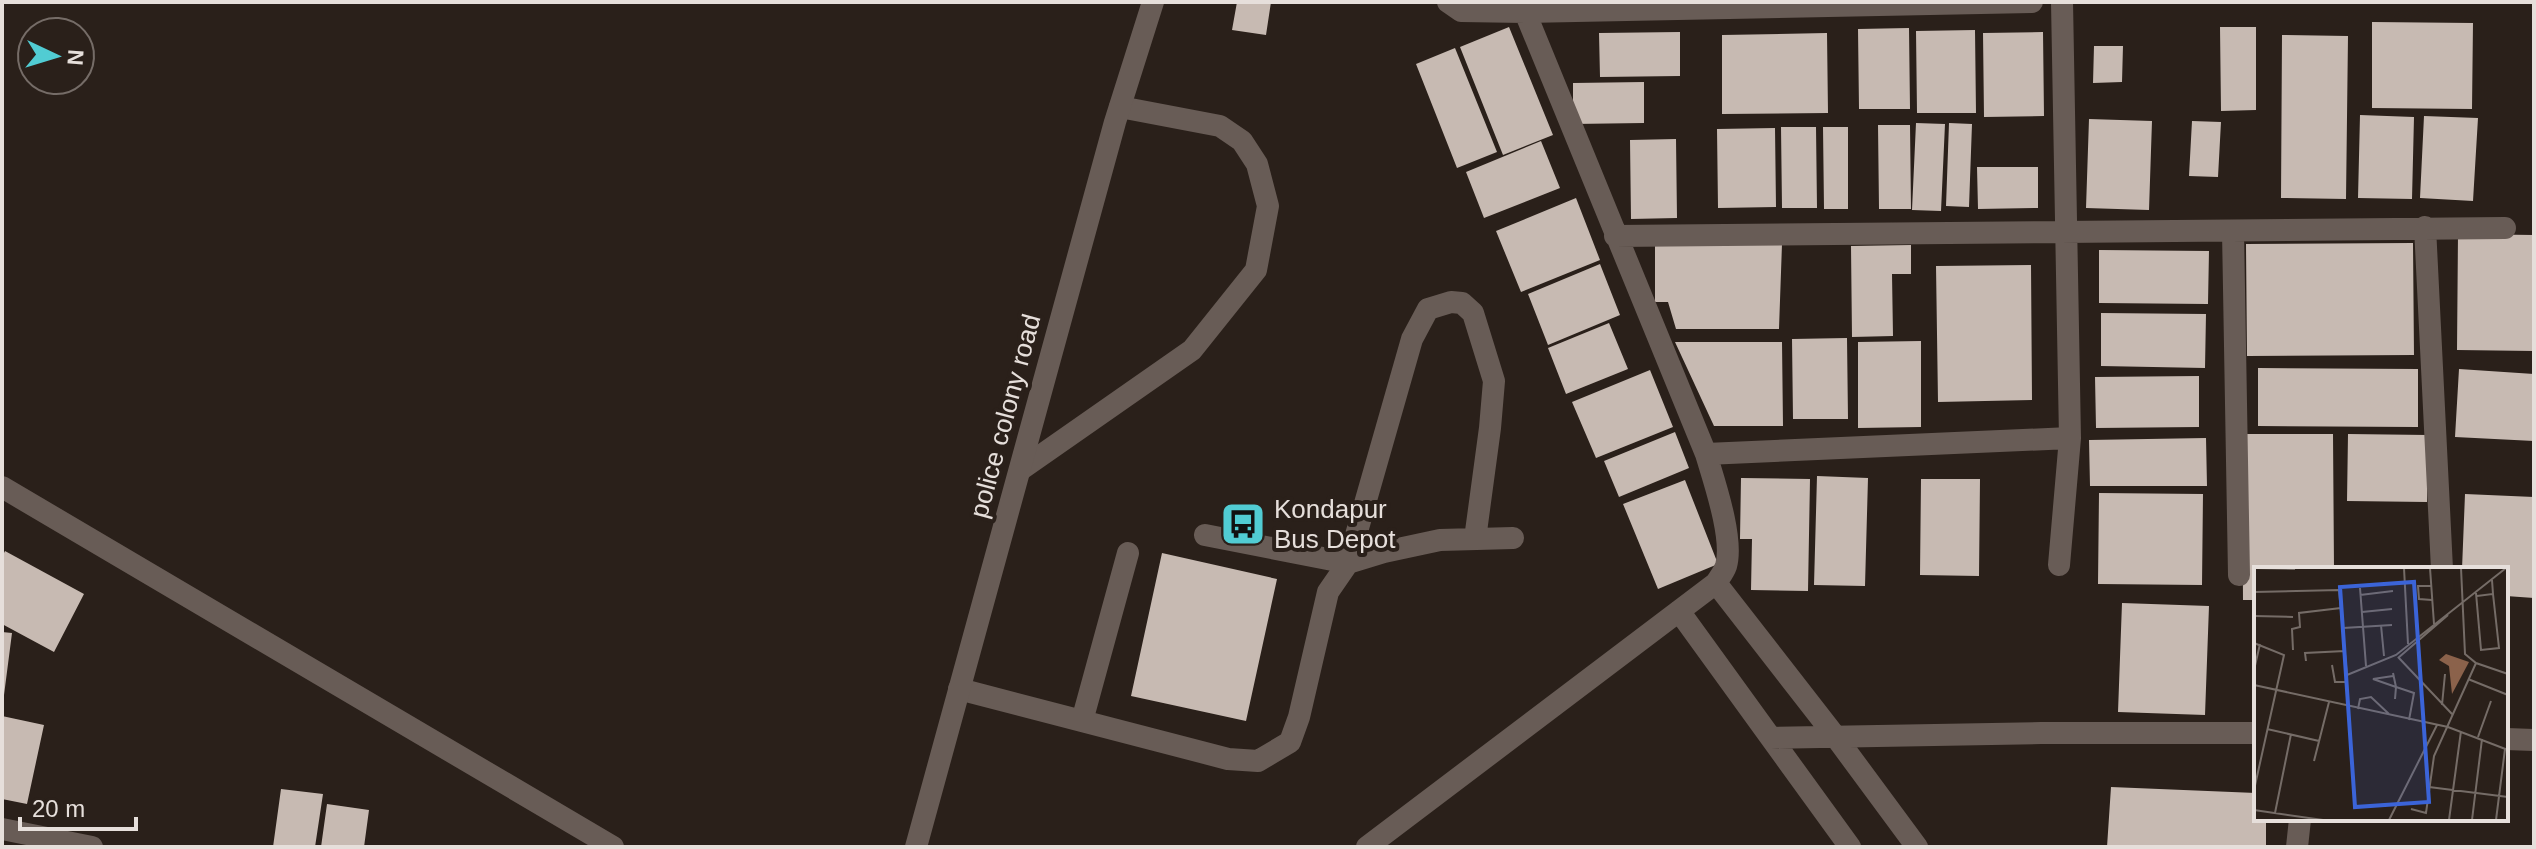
<svg xmlns="http://www.w3.org/2000/svg" width="2536" height="849" font-family="Helvetica,sans-serif">
  <rect width="100%" height="100%" fill="#2a201a"/>
  <path fill="#c7bab2" d="M1237 2H1271L1266 35 1232 30Z
    M2372 22 2473 23 2472 109 2372 108Z
    M1509 27 1553 135 1503 155 1460 47Z
    M2220 27H2256V110L2221 111Z
    M1909 28 1910 109H1859L1858 29Z
    M1975 30 1976 113H1917L1916 31Z
    M1680 32V76L1600 77 1599 33Z
    M2043 32 2044 116 1984 117 1983 33Z
    M1827 33 1828 113 1722 114V35Z
    M2282 35 2348 36 2346 199 2281 198Z
    M2094 46H2123L2122 82 2093 83Z
    M1455 48 1497 152 1457 168 1416 64Z
    M1644 82V123L1573 124V83Z
    M2360 115 2414 117 2412 199 2358 198Z
    M2424 116 2478 118 2473 201 2420 198Z
    M2089 119 2152 121 2149 210 2086 208Z
    M2192 121 2221 122 2218 177 2189 176Z
    M1916 123 1945 124 1941 211 1912 210Z
    M1949 123 1972 124 1969 207 1946 206Z
    M1878 125H1910L1911 209H1879Z
    M1781 127H1816L1817 208H1782Z
    M1823 127H1848V209H1824Z
    M1775 128 1776 207 1718 208 1717 129Z
    M1676 139 1677 218 1631 219 1630 140Z
    M1541 141 1560 188 1484 218 1466 172Z
    M1977 167H2038V208L1978 209Z
    M1576 198 1600 260 1521 292 1496 231Z
    M2458 234 2534 235V351L2457 350Z
    M2413 243 2414 355 2247 356 2246 244Z
    M1782 244 1779 329H1676L1668 302H1655V246Z
    M1911 245V274H1892L1893 336 1852 337 1851 246Z
    M2099 250 2209 251 2208 304 2099 303Z
    M1600 264 1620 315 1548 345 1528 294Z
    M2031 265 2032 400 1938 402 1936 266Z
    M2101 313 2206 314 2205 368 2101 366Z
    M1609 323 1628 369 1566 394 1548 348Z
    M1847 338 1848 419H1793L1792 339Z
    M1921 341V427L1858 428V342Z
    M1675 342H1782L1783 426H1714Z
    M2258 368 2418 369V427L2258 426Z
    M2459 369 2534 374V441L2455 437Z
    M1650 370 1673 427 1596 458 1572 402Z
    M2199 376V427L2096 428 2095 377Z
    M1675 432 1689 468 1619 497 1604 461Z
    M2242 434H2333L2334 569H2256V600H2243Z
    M2348 434 2428 435 2427 502 2347 501Z
    M2206 438 2207 486H2090L2089 440Z
    M1817 476 1868 478 1865 586 1814 585Z
    M1741 478 1810 479 1808 591 1751 590 1752 539H1740Z
    M1921 479H1980L1979 576 1920 575Z
    M1685 480 1718 564 1658 589 1623 504Z
    M2099 493 2203 494 2202 585 2098 584Z
    M2465 494 2534 497V598L2506 596V569H2462Z
    M5 551 84 594 54 652 2 624V557Z
    M1162 553 1277 579 1246 721 1131 696Z
    M2122 603 2209 606 2205 715 2118 712Z
    M2 632 12 633 4 695H2Z
    M2 716 44 725 27 804 2 799Z
    M2111 787 2256 793V819H2266V847H2107Z
    M281 789 323 794 315 847H273Z
    M327 804 369 810 364 847H321Z"/>
  <g fill="none" stroke-linecap="round" stroke-linejoin="round">
    <path stroke="#685c56" stroke-width="22" d="M1020 470 1192 350 1256 270 1268 206 1257 164 1242 141 1220 126 1120 107
      M1205 535 1348 563 1412 339 1428 309 1451 302 1462 303 1473 313 1494 381 1490 428 1475 539
      M959 689 1228 759 1258 761 1290 742 1299 717 1328 592 1348 563 1384 552 1440 540 1513 538
      M1082 721 1128 553
      M2297 847 2300 819"/>
    <path stroke="#685c56" stroke-width="22" d="M1448 2 1461 11 1525 12
      M2425 227 2442 569
      M2233 231 2239 575
      M1615 236 2505 228
      M1706 454 2070 438
      M2 487 613 847
      M2059 565 2070 438 2062 2
      M1716 583 1835 736 1917 847
      M1679 611 1850 847
      M1771 738 2041 733H2256
      M2506 739 2534 740
      M2 829 92 847
      M916 847 1115 122 1153 2
      M1367 847 1716 583C1719 578 1724 572 1726 566 1734 539 1714 481 1706 454L1525 12 2032 2"/>
  </g>
  <defs>
    <g id="bus-square" transform="scale(2.3)"><rect x="-9" y="-9" width="18" height="18" rx="4" fill="#51ccd3" stroke="#2a201a"/><path d="M-5-6H5V4H4V6H2V4H-2V6H-4V4H-5ZM-3.5-4V0h7V-4ZM-3.5 1.2v1.5H-2V1.2ZM2 1.2v1.5H3.5V1.2Z" fill="#111"/></g>
  </defs>
  <g fill-rule="evenodd">
    <use href="#bus-square" x="1243" y="524"/>
  </g>
  <g text-anchor="middle" dominant-baseline="central" stroke-width="8" stroke-linejoin="round" paint-order="stroke">
    <g font-size="26" fill="#e6dfdb" stroke="#2a201a">
      <text transform="translate(1005 416) rotate(-75)">police colony road</text>
    </g>
    <g font-size="26" fill="#e6dfdb" stroke="#2a201a" text-anchor="start">
      <text x="1274" y="509">Kondapur<tspan x="1274" dy="30">Bus Depot</tspan></text>
    </g>
  </g>
  <g transform="translate(2254 567)">
    <rect width="254" height="254" fill="#2a201a"/>
    <path d="M192 87 215 95 198 127 195 99 185 93Z" fill="#8b624b"/>
    <path fill="none" stroke="#756c67" stroke-width="2" d="M0 1 41 2M150 1 154 77M176 1 180 57M207 1 211 87 222 96 254 107M178 19H164L165 32 178 33M106 21 112 99M0 25 85 23 93 108 142 88 252 1M222 26 227 83 245 81 239 27M106 28 139 24M223 29 239 27 238 13M108 45 138 42M0 49 39 50M127 58 130 89M89 61 138 58M0 76 30 88 0 223M39 83 38 62 46 60 45 46 87 41M144 90 198 147M144 91 194 48M52 94 51 86 91 84M78 98 81 115H92L93 108M0 103 6 77M139 106 142 120 160 126 155 153M139 109 119 112 142 120 141 132M214 112 254 128M0 118 194 160 254 183M188 138 191 107M104 142 106 132 117 130 135 147M13 162 65 174M224 170 237 134M60 194 75 135M175 220 254 230M157 242 172 246 180 189 222 96M0 243 69 253M21 246 37 167M135 253 183 158M195 253 207 164M218 253 228 172M242 253 251 182"/>
    <path fill="#3b64d8" fill-opacity="0.15" stroke="#3b64d8" stroke-width="4" d="M160 15 175 235 101 240 86 20Z"/>
    <rect width="254" height="254" fill="none" stroke="#e6dfdb" stroke-width="4"/>
  </g>
  <rect width="2536" height="849" fill="none" stroke="#e6dfdb" stroke-width="8"/>
  <g transform="translate(56 56) rotate(94)"><circle r="38" fill="#2a201a" stroke="#756c67" stroke-width="2"/>
  <path d="M0-6L14 30L0 20L-14 30Z" fill="#51ccd3"/>
  <text y="-12" font-size="22" font-weight="bold" text-anchor="middle" fill="#e6dfdb">N</text>
  </g>
  <path d="M20 817v12h116v-12" fill="none" stroke="#e6dfdb" stroke-width="4"/>
  <text x="32" y="817" font-size="24" fill="#e6dfdb" stroke="#2a201a" stroke-width="6" paint-order="stroke">20 m</text>
</svg>
